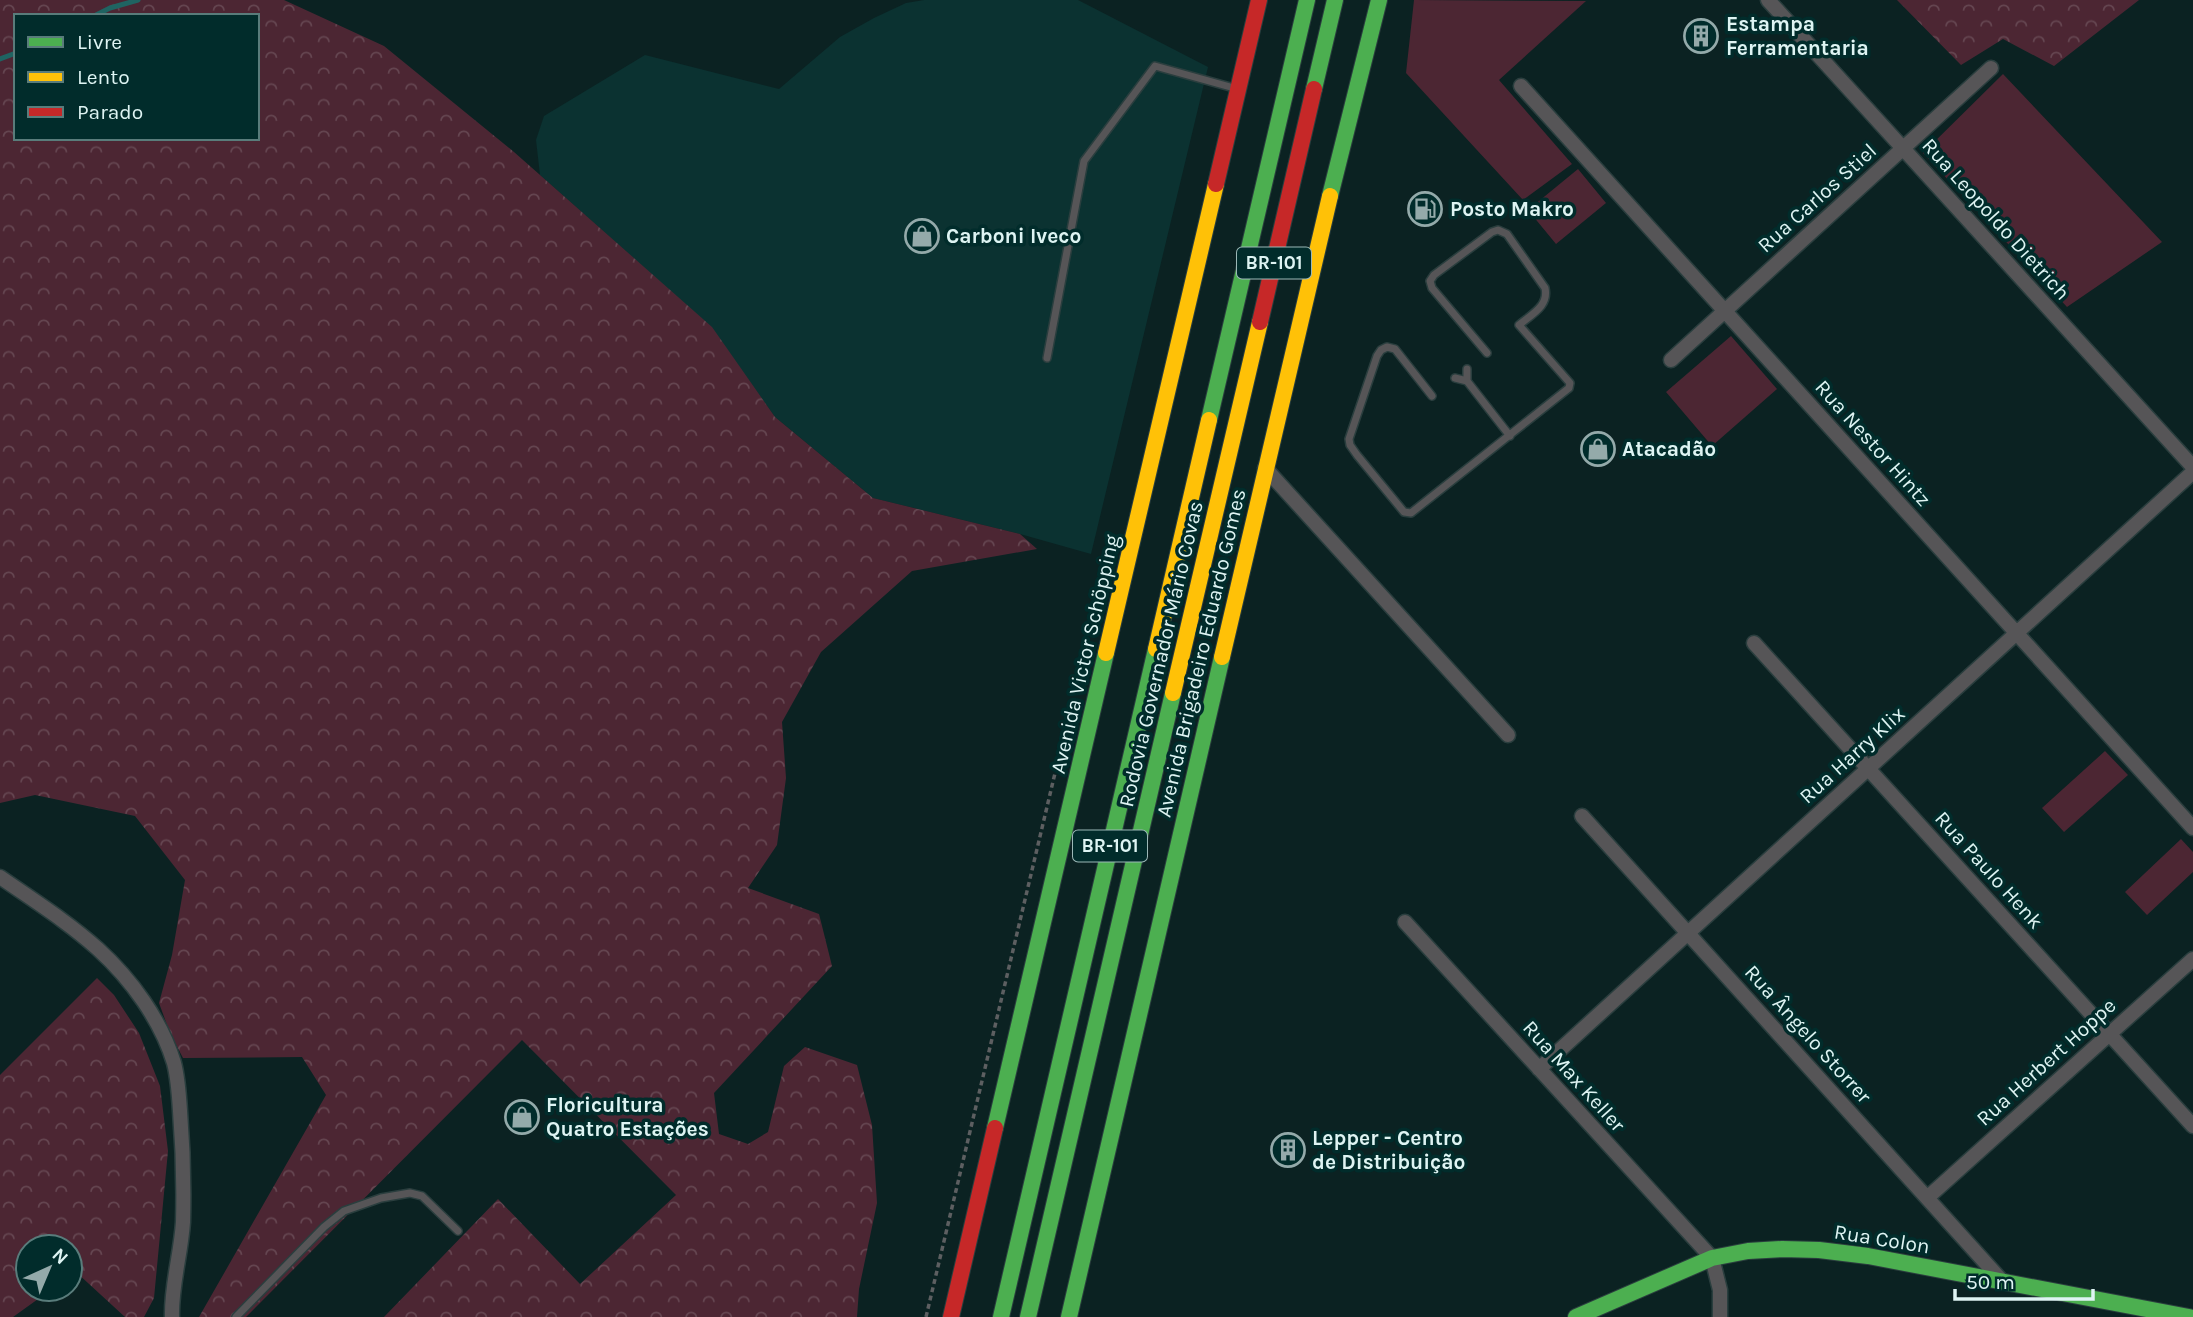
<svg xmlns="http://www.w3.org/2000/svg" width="2193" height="1317" font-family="Karla,sans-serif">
  <defs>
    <pattern id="forest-crowns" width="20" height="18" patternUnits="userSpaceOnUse" patternTransform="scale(1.75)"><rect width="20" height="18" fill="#4c2633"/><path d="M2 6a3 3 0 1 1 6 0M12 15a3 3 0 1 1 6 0" fill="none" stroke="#654651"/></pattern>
  </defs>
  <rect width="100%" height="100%" fill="#0b2222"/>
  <path fill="#0b3231" d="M924 0H1078L1208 67 1091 554 1020 534 873 498 775 417 711 327 540 175 536 140 544 116 645 55 779 89 840 37 874 18 906 3Z"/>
  <path fill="#4c2633" d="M1414 0 1586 1 1499 80 1572 164 1523 200 1406 73Z
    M2003 74 2162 242 2067 307 1923 153Z
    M1578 169 1606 203 1556 244 1528 210Z
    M1731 336 1777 389 1712 446 1666 392Z
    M2105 751 2128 775 2064 832 2042 808Z
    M2181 839 2193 852V872L2147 915 2125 892Z"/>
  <path fill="url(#forest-crowns)" fill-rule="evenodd" d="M0 0H284L384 46 514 152 712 327 775 417 873 498 1020 534 1037 549 912 571 821 652 782 722 786 778 777 845 748 888 819 914 832 966 714 1093 719 1134 748 1144 768 1132 784 1066 805 1047 857 1065 872 1125 877 1203 859 1289 857 1317H384L498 1199 580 1284 676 1195 522 1040 246 1317H199L326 1095 302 1057 183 1058 170 1033 159 1003 172 955 185 880 135 816 35 795 0 803ZM16 16H257V138H16Z
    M1897 0H2139L2054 66 2003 39 1961 65Z
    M97 978 114 995 139 1033 160 1086 168 1151 154 1298 144 1317H125L76 1272 70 1276V1247H28V1289H52L13 1317H0V1075Z"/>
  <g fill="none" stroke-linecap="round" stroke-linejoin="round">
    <path stroke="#1f6462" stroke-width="5" d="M94 16 110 8 138 0
      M0 59 16 53"/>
    <g stroke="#2a3e3e" stroke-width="10">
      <path id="lane" d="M1047 358 1084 161 1155 66 1234 88
        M1455 378 1467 381V369
        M1467 381 1510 436
        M1432 396 1395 349 1387 347 1381 350 1377 356 1349 439 1350 445 1357 455 1404 512 1411 513 1569 388 1570 383 1519 325C1532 314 1549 306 1545 288L1507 234 1498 230 1492 232 1434 275 1430 281 1432 288 1487 353
        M236 1317 324 1227 344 1211 381 1198 410 1193 422 1196 458 1231"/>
    </g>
    <g stroke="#2a3e3e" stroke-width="17">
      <path id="street" d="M1768 0 2193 467
        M1521 86 2193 828
        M1671 360 1991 68
        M1265 468 1508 735
        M1754 643 2193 1126
        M1582 816 2002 1281
        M0 877C33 900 68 922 98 949 131 979 161 1020 174 1063 178 1078 179 1095 180 1111 183 1148 184 1185 183 1222 181 1254 171 1286 172 1317
        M1405 922 1712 1258 1720 1290V1317
        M1539 1069 2193 472
        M1927 1198 2193 959"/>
    </g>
    <g stroke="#2a3e3e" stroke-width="18">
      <path id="fast" d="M1314 89 1335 0
        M1330 196 1379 0
        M1209 420 1307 0
        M995 1128 1106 653
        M1001 1317 1156 649
        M1028 1317 1173 693
        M1069 1317 1222 657
        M1576 1317 1712 1258 1748 1251 1782 1249 1819 1250 1868 1256 2189 1317"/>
    </g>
    <g stroke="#2a3e3e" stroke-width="18">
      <path id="slow" d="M1156 649 1209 420
        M1106 653 1216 184
        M1222 657 1330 196
        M1173 693 1260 322"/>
    </g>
    <g stroke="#2a3e3e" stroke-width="18">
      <path id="jam" d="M1216 184 1259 0
        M1260 322 1314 89
        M951 1317 995 1128"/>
    </g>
    <path stroke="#5d5f61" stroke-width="3.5" stroke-dasharray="5 3.5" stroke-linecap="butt" d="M926 1317 1065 731"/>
    <use href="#lane" stroke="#565557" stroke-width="7"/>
    <use href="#street" stroke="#565557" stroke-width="14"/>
    <use href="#fast" stroke="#4caf50" stroke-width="16"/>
    <use href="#slow" stroke="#ffc107" stroke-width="16"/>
    <use href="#jam" stroke="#c62828" stroke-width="16"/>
  </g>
  <defs>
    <g id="building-ring" transform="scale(1.75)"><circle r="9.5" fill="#012c2b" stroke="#94aaaa" stroke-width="1.5"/><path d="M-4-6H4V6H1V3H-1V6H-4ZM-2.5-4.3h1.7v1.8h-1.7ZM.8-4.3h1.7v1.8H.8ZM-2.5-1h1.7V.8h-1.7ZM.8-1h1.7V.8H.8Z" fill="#94aaaa"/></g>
    <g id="fuel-ring" transform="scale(1.75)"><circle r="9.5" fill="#012c2b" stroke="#94aaaa" stroke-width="1.5"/><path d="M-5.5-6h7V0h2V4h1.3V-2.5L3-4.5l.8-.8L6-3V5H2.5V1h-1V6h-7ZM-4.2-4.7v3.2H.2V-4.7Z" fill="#94aaaa"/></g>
    <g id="shop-ring" transform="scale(1.75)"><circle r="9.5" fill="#012c2b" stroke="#94aaaa" stroke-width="1.5"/><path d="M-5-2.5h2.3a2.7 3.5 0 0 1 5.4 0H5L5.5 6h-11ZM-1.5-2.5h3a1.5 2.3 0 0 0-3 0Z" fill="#94aaaa"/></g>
  </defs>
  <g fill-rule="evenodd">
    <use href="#building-ring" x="1701" y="36"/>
    <use href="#fuel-ring" x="1425" y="209"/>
    <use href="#shop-ring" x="922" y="236"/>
    <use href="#shop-ring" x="1598" y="449"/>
    <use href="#shop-ring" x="522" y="1117"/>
    <use href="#building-ring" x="1288" y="1150"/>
  </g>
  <g text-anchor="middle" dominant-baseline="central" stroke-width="7" stroke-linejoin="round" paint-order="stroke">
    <g fill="#012c2b" stroke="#9cb8b7" stroke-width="2">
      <rect x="1237" y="247.5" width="74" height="31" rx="5"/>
      <rect x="1073" y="830.5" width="74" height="31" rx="5"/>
    </g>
    <g font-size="19" font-weight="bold" fill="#def4f3">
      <text x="1274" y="263">BR-101</text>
      <text x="1110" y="846">BR-101</text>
    </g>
    <g font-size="21" font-weight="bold" fill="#def4f3" stroke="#012c2b" text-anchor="start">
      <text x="1726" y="24">Estampa<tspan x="1726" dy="24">Ferramentaria</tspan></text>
      <text x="1450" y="209">Posto Makro</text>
      <text x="946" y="236">Carboni Iveco</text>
      <text x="1622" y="449">Atacadão</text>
      <text x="546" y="1105">Floricultura<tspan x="546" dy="24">Quatro Estações</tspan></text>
      <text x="1312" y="1138">Lepper - Centro<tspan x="1312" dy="24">de Distribuição</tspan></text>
    </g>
    <g font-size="21" fill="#def4f3" stroke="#012c2b">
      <text transform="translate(1817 198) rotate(-42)">Rua Carlos Stiel</text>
      <text transform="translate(1996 219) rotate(48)">Rua Leopoldo Dietrich</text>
      <text transform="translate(1873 443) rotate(48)">Rua Nestor Hintz</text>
      <text transform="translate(1201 653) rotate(-77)">Avenida Brigadeiro Eduardo Gomes</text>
      <text transform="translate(1085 654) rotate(-77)">Avenida Victor Schöpping</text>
      <text transform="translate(1161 654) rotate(-77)">Rodovia Governador Mário Covas</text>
      <text transform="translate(1852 755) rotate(-42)">Rua Harry Klix</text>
      <text transform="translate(1989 870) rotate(48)">Rua Paulo Henk</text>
      <text transform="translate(1808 1034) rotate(48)">Rua Ângelo Storrer</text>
      <text transform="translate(2046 1062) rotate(-42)">Rua Herbert Hoppe</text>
      <text transform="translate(1574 1076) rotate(48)">Rua Max Keller</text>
      <text transform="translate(1882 1239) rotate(9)">Rua Colon</text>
    </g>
  </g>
  <rect x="14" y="14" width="245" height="126" fill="#012c2b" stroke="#597c7b" stroke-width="2"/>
  <rect x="28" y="37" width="35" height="10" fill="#4caf50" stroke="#597c7b" stroke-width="2"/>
  <text x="77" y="49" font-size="21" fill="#def4f3">Livre</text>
  <rect x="28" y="72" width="35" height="10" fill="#ffc107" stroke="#597c7b" stroke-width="2"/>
  <text x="77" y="84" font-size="21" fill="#def4f3">Lento</text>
  <rect x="28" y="107" width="35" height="10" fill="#c62828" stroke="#597c7b" stroke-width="2"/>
  <text x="77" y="119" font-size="21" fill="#def4f3">Parado</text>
  <g transform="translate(49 1268) rotate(44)"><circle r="33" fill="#012c2b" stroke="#597c7b" stroke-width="2"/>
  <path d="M0-5L12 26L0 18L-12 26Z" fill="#94aaaa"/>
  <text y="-10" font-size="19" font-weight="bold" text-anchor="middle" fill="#def4f3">N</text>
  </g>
  <path d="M1955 1289v10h138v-10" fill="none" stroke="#def4f3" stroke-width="3.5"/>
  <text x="1966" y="1289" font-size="21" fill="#def4f3" stroke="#012c2b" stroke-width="5" paint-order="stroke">50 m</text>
</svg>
